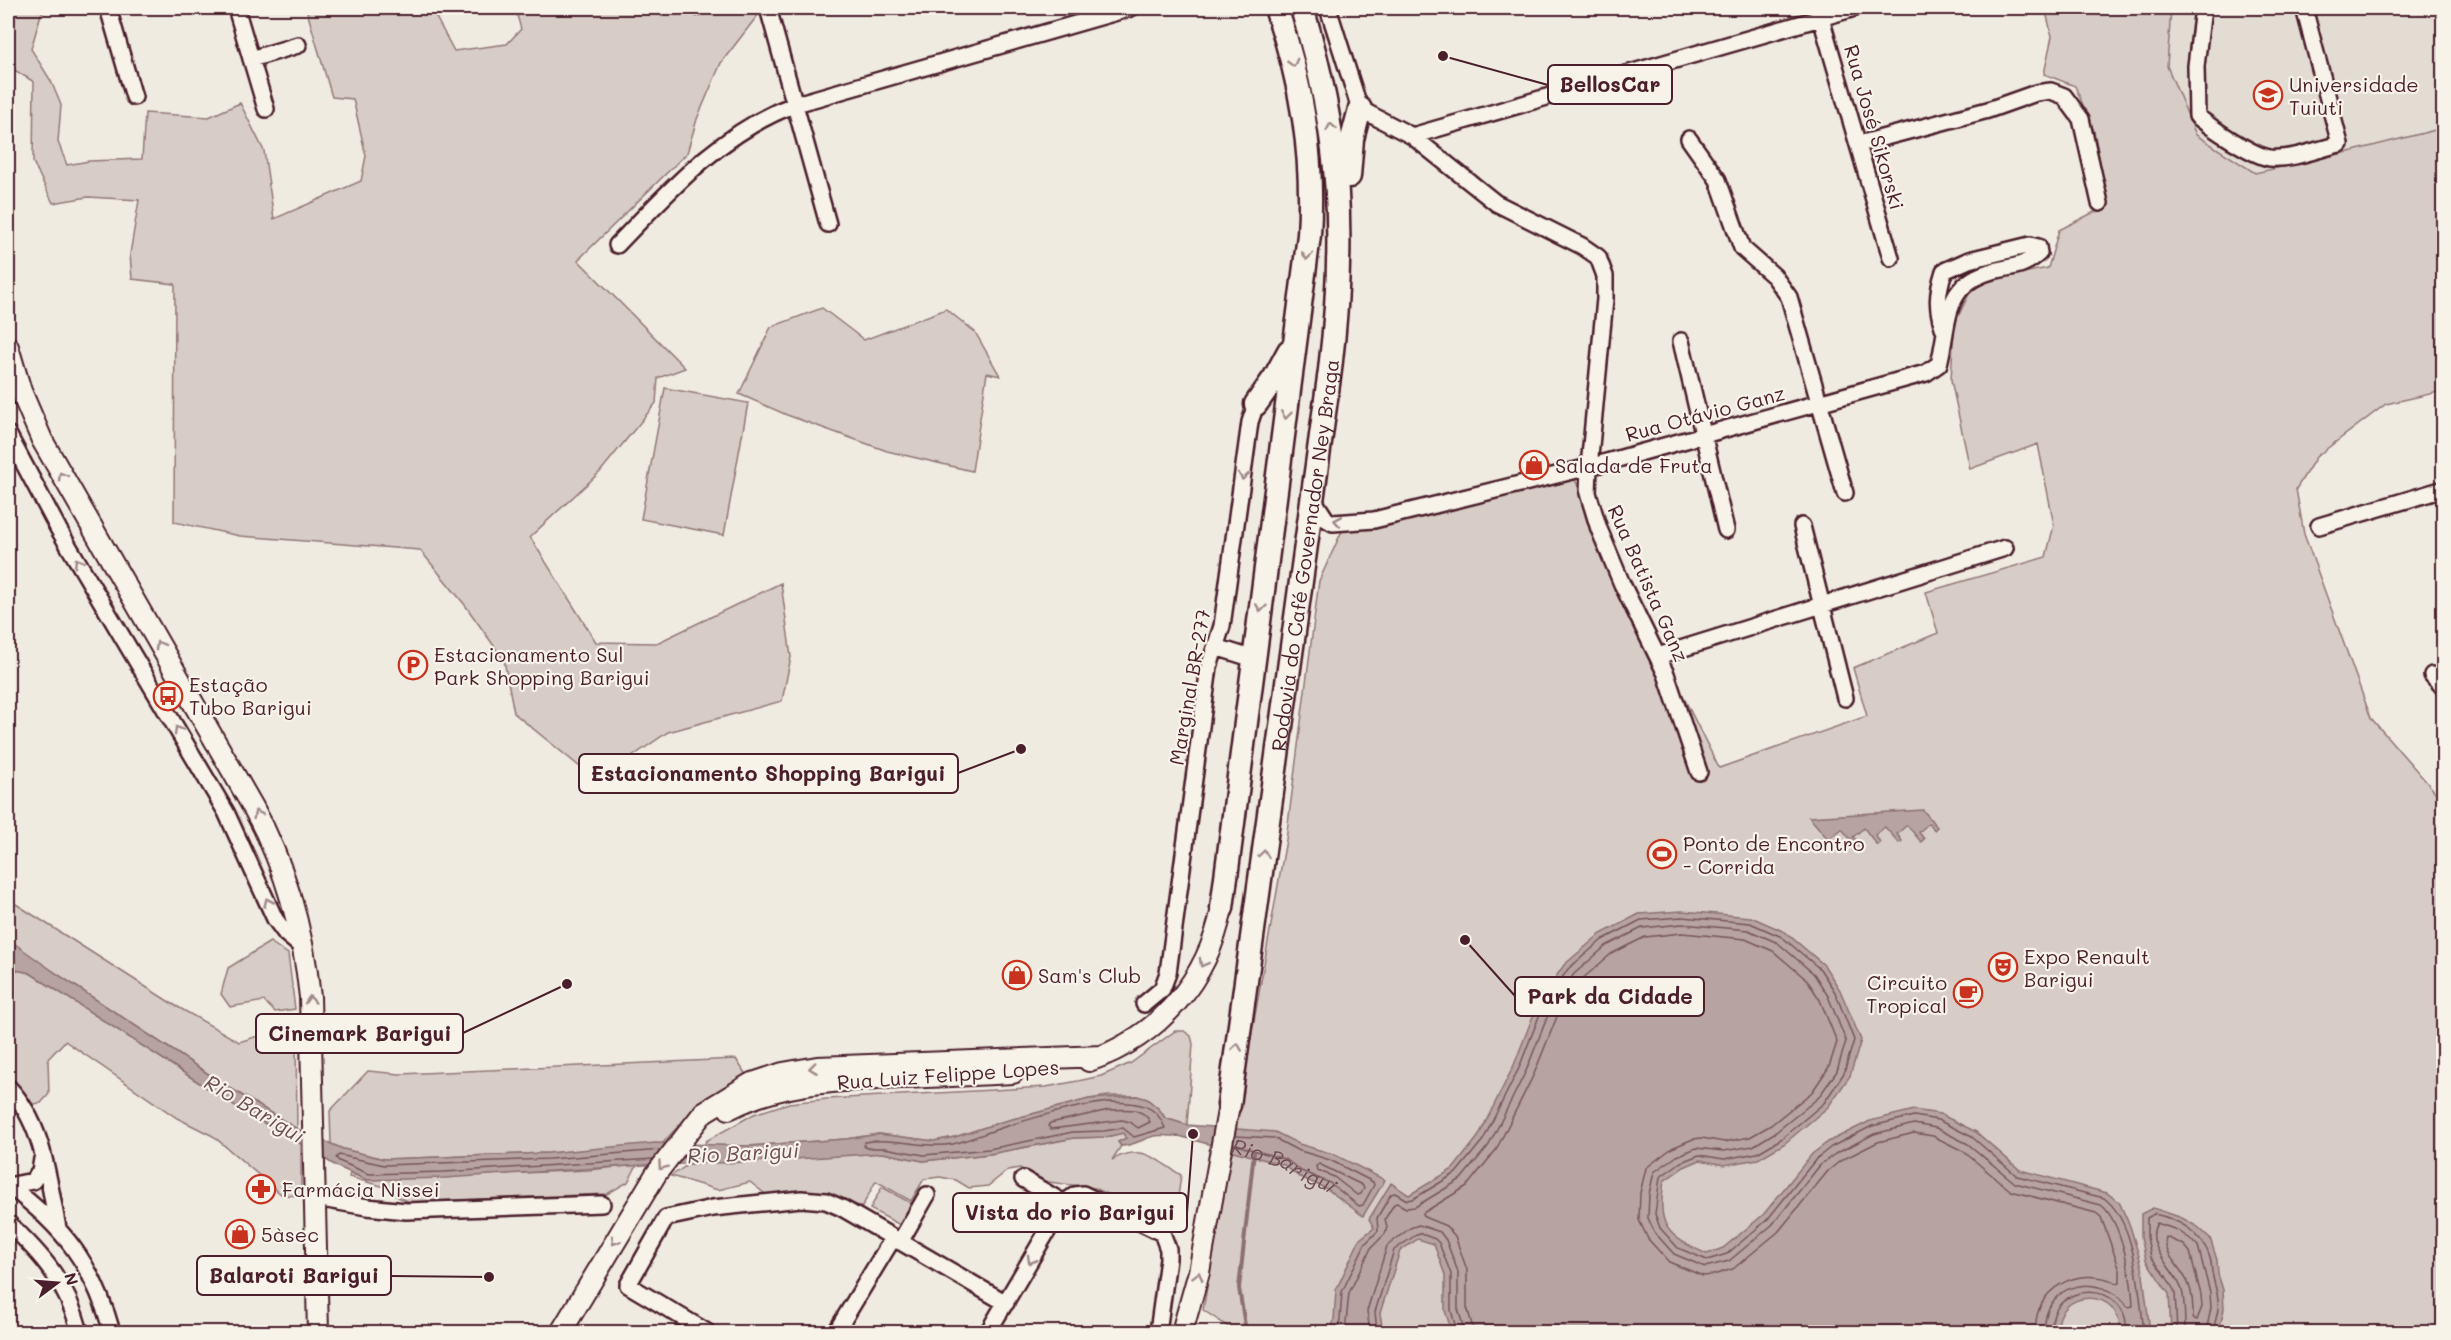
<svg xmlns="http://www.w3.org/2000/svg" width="2451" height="1340" font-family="Mali,sans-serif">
  <rect width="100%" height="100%" fill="#f0ebe0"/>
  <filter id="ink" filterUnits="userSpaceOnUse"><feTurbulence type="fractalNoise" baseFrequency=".0167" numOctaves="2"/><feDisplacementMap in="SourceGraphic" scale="12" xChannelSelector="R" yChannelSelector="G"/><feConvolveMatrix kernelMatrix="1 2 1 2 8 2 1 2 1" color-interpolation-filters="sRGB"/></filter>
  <g filter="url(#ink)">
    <path fill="#e3dcd2" d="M2061 8H2443V223L2193 199Z"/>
    <path fill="#d8cdc6" stroke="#917678" stroke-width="1.5" d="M8 8H47L41 14 31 49 51 81 61 105 58 142 67 165 89 161 142 159 145 113 209 117 240 103 264 151 274 219 361 181 366 156 353 99 332 97 306 8H431L454 51 507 44 521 29 515 8H682L697 17 714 8H758L761 11 721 63 697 119 687 153 578 260 685 368 658 378 656 403 600 472 530 537 596 642 657 643 781 583 791 657 782 701 668 732 611 771H585L514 713 504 660 465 605 420 550 240 536 174 522 175 284 132 279 130 254 139 200 88 197 53 203 33 162 34 82 8 66Z
      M2045 8H2171L2167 66 2196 135 2255 173 2353 151 2443 128V391L2386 404 2316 457 2296 489 2304 534 2371 718 2443 801V1332H1232L1230 1328 1203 1310 1286 840 1319 581 1342 531 1574 478 1719 768 1867 716 1853 668 1938 633 1926 592 2046 557 2054 525 2038 444 1970 469 1951 380 1954 325 1971 290 1993 279 2048 268 2059 230 2108 205 2094 131 2075 86 2044 74 2052 36Z
      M822 308 864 340 946 309 975 332 1000 376 987 373 972 471 887 451 787 415 739 394 771 327Z
      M665 388 748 403 724 535 641 519Z
      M8 899 171 1003 239 1042 274 1031 296 1037 297 1129 225 1085 21 950 8 939Z
      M270 942 288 954 295 1009 275 1012 264 1001 230 1007 221 994 228 968Z
      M8 963 12 969 30 973 246 1113 301 1144V1196L282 1195 213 1136 177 1118 65 1041 48 1059 49 1094 41 1103 32 1104 16 1089 8 1076Z
      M1175 1031H1184L1191 1036 1193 1044 1187 1125 1165 1118 1159 1109 1147 1099 1137 1096H1108L1089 1099 1001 1122 955 1137 934 1141 879 1134 846 1139 749 1146H704L706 1141 754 1114 789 1103 827 1099 1046 1087 1078 1081 1101 1076 1131 1063Z
      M736 1059 748 1078C710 1094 689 1113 662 1144L548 1153 384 1159 343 1149 331 1144 330 1111 368 1071 400 1074Z
      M1123 1133 1126 1138 1118 1142 1121 1146 1112 1160C1142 1143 1155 1159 1181 1175L1174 1227 1095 1188 1041 1181 1020 1168 1008 1170 988 1186 969 1188 956 1180 940 1177 924 1179 911 1201 876 1181 862 1207 836 1197H769L750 1182 718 1190 671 1176 689 1164 883 1153 923 1161 990 1154 1074 1138 1106 1137Z
      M637 1165 628 1182 607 1194 410 1202 398 1197 385 1187 349 1177 350 1173 367 1180 589 1170Z
      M882 1187 914 1205 902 1226 870 1209Z"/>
    <path fill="#b7a4a2" stroke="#8b6f72" stroke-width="1.5" d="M1923 810 1937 827 1934 830 1929 823 1919 832 1924 839 1921 842 1907 825 1897 834 1902 841 1899 843 1885 827 1875 835 1880 842 1877 845 1864 828 1853 837 1859 843 1856 846 1842 829 1830 838 1835 845 1834 846 1809 817Z
      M1682 911 1751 917 1785 932 1824 965 1840 990 1861 1040 1850 1076 1828 1107 1784 1144 1758 1159 1724 1165 1700 1160 1684 1167 1664 1181C1657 1226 1666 1236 1707 1254L1723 1248 1763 1215 1812 1154 1828 1142 1870 1121 1914 1110 1940 1114 1976 1132 2020 1170 2107 1193 2119 1202 2130 1226 2142 1266 2150 1332H2120C2123 1287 2055 1287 2058 1332H1452L1445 1311V1275L1434 1244 1418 1239 1400 1251 1380 1313 1383 1332H1331L1334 1319 1336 1290 1360 1239 1374 1228 1369 1219 1391 1183 1409 1195 1453 1169 1478 1137 1514 1065 1538 1003 1564 965 1599 935 1639 914Z
      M8 939 57 974 225 1085 297 1129 343 1149 384 1159 548 1153 655 1143 749 1146 846 1139 879 1134 934 1141 955 1137 1001 1122 1089 1099 1137 1096 1147 1099 1159 1109 1165 1118 1187 1125 1275 1132 1299 1144 1333 1154 1385 1180 1363 1216 1327 1189 1298 1176 1284 1165 1179 1136C1170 1137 1162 1134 1154 1136 1143 1139 1133 1146 1121 1146L1118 1142 1126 1138 1123 1133 1106 1137 1074 1138 990 1154 923 1161 883 1153 751 1162 645 1165 445 1178 367 1180 336 1166 290 1137 246 1113 30 973 12 969 8 963Z
      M2153 1208 2182 1218 2198 1227 2210 1238 2217 1260 2218 1274 2223 1290 2224 1309 2219 1332H2171L2169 1294 2146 1260 2141 1237V1214Z"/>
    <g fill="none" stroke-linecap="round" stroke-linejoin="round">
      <g stroke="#76545b" stroke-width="1.5">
        <path d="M1109 1102C1133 1103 1155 1101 1165 1128L1134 1137 1123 1128 1104 1131 1073 1132 989 1149 924 1155 884 1148H866L864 1146 865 1142C896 1137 922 1149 953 1144 969 1140 985 1133 1001 1128 1036 1117 1073 1106 1109 1102Z"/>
        <path d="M1109 1110C1124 1110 1143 1106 1150 1122L1138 1128 1130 1122 1122 1120 1051 1129 1048 1126 1050 1123Z"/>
        <path id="s1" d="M1233 1144 1287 1160 1301 1171 1330 1183 1359 1206 1363 1205 1374 1185 1373 1182 1330 1160 1297 1150 1274 1138 1235 1136"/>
        <path d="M654 1159 444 1172 369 1174 339 1161 336 1158 339 1155 384 1165 549 1159 661 1150"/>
        <path d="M1319 1164 1362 1185 1364 1188 1361 1194 1357 1195 1334 1177 1317 1170 1316 1166Z"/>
        <path d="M2166 1237 2184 1245 2190 1252 2201 1295 2202 1307 2197 1320 2193 1318C2193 1308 2193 1297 2190 1288 2186 1271 2161 1254 2166 1237Z"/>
        <path d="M1337 1332 1340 1320 1342 1292 1365 1244 1378 1231 1377 1218 1391 1194 1395 1193 1407 1200 1413 1199 1456 1173 1483 1140 1519 1068 1543 1006 1568 969 1602 940 1641 920 1682 917 1750 923 1782 937 1820 969 1835 992 1854 1040 1844 1073 1824 1103 1781 1139 1757 1153 1724 1159 1699 1155 1681 1162 1660 1177 1655 1214 1660 1228 1678 1248 1707 1260 1727 1254 1767 1220 1816 1159 1831 1147 1872 1126 1914 1116 1938 1120 1972 1137 2017 1176 2104 1198C2137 1223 2139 1294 2144 1332"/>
        <path d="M1345 1332 1349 1293 1371 1248 1385 1234 1387 1227 1385 1219 1394 1204 1397 1203 1406 1208 1415 1207 1461 1179 1489 1145 1526 1071 1550 1010 1574 974 1606 946 1642 928 1682 924 1748 930 1778 943 1814 974 1828 996 1846 1041 1837 1071 1818 1098 1776 1132 1753 1146 1724 1151 1696 1148 1677 1156 1654 1172 1649 1194 1648 1218 1655 1233 1674 1254 1705 1267 1729 1261 1772 1225 1821 1164 1835 1154 1874 1134 1914 1124 1936 1128 1968 1144 2015 1183 2101 1205C2122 1221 2132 1280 2133 1306L2128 1307C2100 1269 2041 1283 2045 1332"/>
        <path d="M1370 1332 1367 1311 1387 1246 1410 1228 1419 1225 1440 1232 1446 1240 1458 1272V1309L1465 1332"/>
        <path d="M1377 1332 1375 1312 1394 1250 1419 1233 1435 1239 1439 1243 1451 1274V1310L1457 1332"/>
        <path d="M1474 1332 1467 1307V1270L1455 1236 1446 1226 1424 1217 1423 1213 1467 1186 1496 1150 1534 1074 1558 1014 1581 980 1611 954 1645 937 1682 933 1745 939 1773 951 1807 980 1820 1000 1837 1042 1829 1067 1812 1092 1771 1125 1750 1137 1724 1142 1702 1138 1693 1139 1672 1148 1646 1168 1640 1193 1639 1220 1648 1239 1669 1262 1703 1276 1713 1275 1733 1269 1778 1232 1828 1171 1840 1161 1878 1142 1914 1133 1933 1136 1963 1151 2011 1191 2096 1213 2101 1217 2120 1270V1282L2117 1283C2080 1264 2032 1288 2036 1332"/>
        <path d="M2052 1332C2047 1279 2131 1279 2126 1332"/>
        <path d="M2177 1332 2175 1292 2166 1276 2151 1257 2147 1237V1218L2154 1214C2179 1219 2203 1233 2210 1258 2212 1264 2211 1271 2213 1277 2215 1288 2220 1298 2218 1309 2217 1317 2214 1325 2213 1332"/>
        <path d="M2185 1332C2185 1319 2185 1303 2182 1290 2176 1270 2143 1246 2157 1223L2177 1230 2189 1238 2198 1246 2210 1293 2211 1308 2206 1332"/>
      </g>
      <path stroke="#8b6f72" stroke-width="4" d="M1246 1332 1239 1288 1254 1152"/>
      <g stroke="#4a1f2b" stroke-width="20">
        <path id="minor" d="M108 8 134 97
          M236 8 266 109
          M768 8 828 224
          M1328 8 1360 109 1412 136 1496 203 1582 246 1598 257 1605 276V299L1589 467 1588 493 1599 529 1622 584 1666 674 1699 772
          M1818 8 1891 258
          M2203 8 2196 66 2197 116C2210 127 2253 156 2270 158 2292 160 2318 149 2340 144L2304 8
          M251 59 298 45
          M1412 136 1855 8
          M1689 139 1718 180 1742 248 1774 276 1789 297 1845 493
          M1859 144 1988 110 2036 93 2051 91 2064 96 2081 119 2100 203
          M617 245C670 190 722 131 796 104L1131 8
          M1681 341 1726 530
          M8 434 59 530 226 812 275 919 286 934 303 948
          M1313 499 1326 519 1333 523 1374 520 1589 467 1926 373 1939 364C1950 321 1942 282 1997 270 2015 266 2025 266 2039 253L2038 247 2030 245 1969 260 1944 271C1937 293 1936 308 1944 330
          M1802 526 1845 698
          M2319 526 2444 489
          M1216 647 1254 659
          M1658 656 2005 548
          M2432 675 2444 688
          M1144 1004 1162 989 1168 973 1209 667 1222 626 1250 422 1256 404
          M8 1087C44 1124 48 1180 58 1228
          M1023 1179 1064 1203
          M8 1185C64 1227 93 1264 112 1332
          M8 1186 33 1181 40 1171 42 1159
          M316 1198 367 1207 406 1211 602 1204
          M8 1223C44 1256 67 1284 80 1332
          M900 1242 927 1195
          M707 1332 628 1285 666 1218 713 1208 801 1199 826 1201 842 1208 1006 1303
          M836 1332 893 1238
          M988 1332 1064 1203 1075 1195 1083 1194 1162 1233 1168 1249V1259L1158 1332"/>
      </g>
      <g stroke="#4a1f2b" stroke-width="24">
        <path id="major" d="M8 347 21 391 42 440 253 807C285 865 303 930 310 997L318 1332
          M1089 1061C1159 1037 1208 980 1222 908
          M729 1109C782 1081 841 1081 899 1078 937 1077 975 1075 1013 1073
          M561 1332 656 1174 704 1112 750 1084 783 1073 817 1067 1102 1056
          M1182 1332 1199 1272 1229 1105"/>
      </g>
      <g stroke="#4a1f2b" stroke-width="27">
        <g id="highway">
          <path d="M1349 176 1352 139 1360 109"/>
          <path d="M1256 404 1275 377 1289 351"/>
          <path d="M1222 908 1309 235C1314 154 1302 84 1276 8"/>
          <path id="s2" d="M1229 1105 1330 370C1346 236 1341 137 1302 8"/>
        </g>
      </g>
      <use href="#minor" stroke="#f7f3e8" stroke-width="15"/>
      <use href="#major" stroke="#f7f3e8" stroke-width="20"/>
      <use href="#highway" stroke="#f7f3e8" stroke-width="22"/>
    </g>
    <defs><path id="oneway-chevron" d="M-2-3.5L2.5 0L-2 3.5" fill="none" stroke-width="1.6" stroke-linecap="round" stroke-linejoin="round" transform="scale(1.5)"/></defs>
    <g stroke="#a0898a">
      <use href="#oneway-chevron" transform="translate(1293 63) rotate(75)"/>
      <use href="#oneway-chevron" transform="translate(1331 127) rotate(-100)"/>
      <use href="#oneway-chevron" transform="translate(1307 256) rotate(97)"/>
      <use href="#oneway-chevron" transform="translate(1286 415) rotate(97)"/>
      <use href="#oneway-chevron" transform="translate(62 476) rotate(-120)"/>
      <use href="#oneway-chevron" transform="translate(1243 476) rotate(98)"/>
      <use href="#oneway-chevron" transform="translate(1338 521) rotate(-170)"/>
      <use href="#oneway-chevron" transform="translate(78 562) rotate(-120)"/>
      <use href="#oneway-chevron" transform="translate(1261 608) rotate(97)"/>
      <use href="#oneway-chevron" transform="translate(159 645) rotate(-120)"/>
      <use href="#oneway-chevron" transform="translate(178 730) rotate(-121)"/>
      <use href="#oneway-chevron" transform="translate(257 814) rotate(-117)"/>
      <use href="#oneway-chevron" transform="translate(1264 854) rotate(-82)"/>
      <use href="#oneway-chevron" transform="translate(268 902) rotate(-114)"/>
      <use href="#oneway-chevron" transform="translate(1203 963) rotate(119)"/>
      <use href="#oneway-chevron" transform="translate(310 1000) rotate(-94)"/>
      <use href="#oneway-chevron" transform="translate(1237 1047) rotate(-82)"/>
      <use href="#oneway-chevron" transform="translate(813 1068) rotate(173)"/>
      <use href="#oneway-chevron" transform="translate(662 1166) rotate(125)"/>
      <use href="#oneway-chevron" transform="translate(615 1241) rotate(121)"/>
      <use href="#oneway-chevron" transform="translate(1031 1260) rotate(120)"/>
      <use href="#oneway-chevron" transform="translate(1198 1276) rotate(-76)"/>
    </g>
  </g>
  <defs>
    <g id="university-ring" transform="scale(1.5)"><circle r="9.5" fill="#f7f3e8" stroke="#c8321e" stroke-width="1.5"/><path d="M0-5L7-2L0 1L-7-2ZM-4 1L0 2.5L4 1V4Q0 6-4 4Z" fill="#c8321e"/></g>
    <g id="shop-ring" transform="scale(1.5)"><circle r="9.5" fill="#f7f3e8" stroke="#c8321e" stroke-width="1.5"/><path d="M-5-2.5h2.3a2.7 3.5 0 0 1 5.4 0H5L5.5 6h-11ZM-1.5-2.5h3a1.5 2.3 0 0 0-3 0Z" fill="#c8321e"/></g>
    <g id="parking-ring" transform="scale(1.5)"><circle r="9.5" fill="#f7f3e8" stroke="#c8321e" stroke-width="1.5"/><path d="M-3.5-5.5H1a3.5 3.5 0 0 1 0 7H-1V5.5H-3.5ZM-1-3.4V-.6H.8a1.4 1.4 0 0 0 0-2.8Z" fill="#c8321e"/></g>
    <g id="bus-ring" transform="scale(1.5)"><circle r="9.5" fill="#f7f3e8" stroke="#c8321e" stroke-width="1.5"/><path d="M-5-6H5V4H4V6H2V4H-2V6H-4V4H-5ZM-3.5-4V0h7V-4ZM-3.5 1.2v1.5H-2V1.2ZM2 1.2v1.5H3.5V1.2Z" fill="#c8321e"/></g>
    <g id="stadium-ring" transform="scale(1.5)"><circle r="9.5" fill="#f7f3e8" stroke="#c8321e" stroke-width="1.5"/><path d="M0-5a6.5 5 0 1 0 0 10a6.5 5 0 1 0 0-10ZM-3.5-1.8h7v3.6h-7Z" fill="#c8321e"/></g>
    <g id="theatre-ring" transform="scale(1.5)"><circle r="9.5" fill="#f7f3e8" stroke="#c8321e" stroke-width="1.5"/><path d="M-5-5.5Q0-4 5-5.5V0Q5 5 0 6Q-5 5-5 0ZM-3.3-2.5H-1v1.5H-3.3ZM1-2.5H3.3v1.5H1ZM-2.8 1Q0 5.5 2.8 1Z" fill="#c8321e"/></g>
    <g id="cafe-ring" transform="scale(1.5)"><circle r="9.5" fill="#f7f3e8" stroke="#c8321e" stroke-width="1.5"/><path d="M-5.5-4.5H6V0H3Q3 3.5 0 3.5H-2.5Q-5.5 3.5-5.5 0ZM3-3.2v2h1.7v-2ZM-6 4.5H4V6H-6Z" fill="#c8321e"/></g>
    <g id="pharmacy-ring" transform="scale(1.5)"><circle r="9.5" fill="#f7f3e8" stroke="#c8321e" stroke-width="1.5"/><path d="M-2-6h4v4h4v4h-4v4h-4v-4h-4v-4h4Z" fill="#c8321e"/></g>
  </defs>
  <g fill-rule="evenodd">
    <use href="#university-ring" x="2268" y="95"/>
    <use href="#shop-ring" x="1534" y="465"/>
    <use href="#parking-ring" x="413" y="665"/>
    <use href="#bus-ring" x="168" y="696"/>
    <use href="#stadium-ring" x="1662" y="854"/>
    <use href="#theatre-ring" x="2003" y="967"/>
    <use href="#shop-ring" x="1017" y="975"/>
    <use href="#cafe-ring" x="1968" y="993"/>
    <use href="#pharmacy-ring" x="261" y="1189"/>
    <use href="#shop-ring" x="240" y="1234"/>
  </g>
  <g text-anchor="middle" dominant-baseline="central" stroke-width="4.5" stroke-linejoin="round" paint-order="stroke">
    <g font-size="20" fill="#4a1f2b" stroke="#f7f3e8" text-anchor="start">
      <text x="2289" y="84">Universidade<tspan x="2289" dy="23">Tuiuti</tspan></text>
      <text x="1555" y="465">Salada de Fruta</text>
      <text x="434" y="654">Estacionamento Sul<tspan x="434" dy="23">Park Shopping Barigui</tspan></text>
      <text x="189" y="684">Estação<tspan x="189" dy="23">Tubo Barigui</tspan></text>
      <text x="1683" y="843">Ponto de Encontro<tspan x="1683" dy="23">- Corrida</tspan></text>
      <text x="2024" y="956">Expo Renault<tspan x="2024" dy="23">Barigui</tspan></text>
      <text x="1038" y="975">Sam's Club</text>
      <text x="1947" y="982" text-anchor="end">Circuito<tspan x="1947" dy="23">Tropical</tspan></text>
      <text x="282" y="1189">Farmácia Nissei</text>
      <text x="261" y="1234">5àsec</text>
    </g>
    <g font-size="20" fill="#4a1f2b" stroke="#f7f3e8">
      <text transform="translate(1875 127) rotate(74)">Rua José Sikorski</text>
      <text transform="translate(1705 413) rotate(-15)">Rua Otávio Ganz</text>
      <text stroke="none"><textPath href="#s2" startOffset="555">Rodovia do Café Governador Ney Braga</textPath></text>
      <text transform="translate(1649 583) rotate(66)">Rua Batista Ganz</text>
      <text transform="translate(1189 687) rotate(-80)">Marginal BR-277</text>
      <text transform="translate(948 1074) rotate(-4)">Rua Luiz Felippe Lopes</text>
    </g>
    <g font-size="21" font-style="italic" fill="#704e55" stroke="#f7f3e8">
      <text transform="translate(255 1108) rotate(31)">Rio Barigui</text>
      <text transform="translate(743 1152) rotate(-3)">Rio Barigui</text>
      <text stroke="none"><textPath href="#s1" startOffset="56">Rio Barigui</textPath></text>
    </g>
  </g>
  <path fill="none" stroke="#4a1f2b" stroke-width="2" d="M1443 56L1548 85M1021 749L958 773M1465 940L1515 996M567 984L463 1033M1193 1134L1187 1213M489 1277L391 1276"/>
  <g fill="#4a1f2b" stroke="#f7f3e8" stroke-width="2">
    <circle cx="1443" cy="56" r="6"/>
    <circle cx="1021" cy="749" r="6"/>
    <circle cx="1465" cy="940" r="6"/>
    <circle cx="567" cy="984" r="6"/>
    <circle cx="1193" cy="1134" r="6"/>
    <circle cx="489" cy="1277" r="6"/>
  </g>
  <g fill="#f7f3e8" stroke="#4a1f2b" stroke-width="2">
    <rect x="1548" y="65" width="124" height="39" rx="6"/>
    <rect x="579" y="754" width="379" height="39" rx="6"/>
    <rect x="1515" y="977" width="189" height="39" rx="6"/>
    <rect x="256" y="1014" width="207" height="39" rx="6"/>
    <rect x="953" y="1193" width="234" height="39" rx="6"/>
    <rect x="197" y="1256" width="194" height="39" rx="6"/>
  </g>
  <g font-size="21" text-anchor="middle" font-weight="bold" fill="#4a1f2b">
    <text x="1610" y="92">BellosCar</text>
    <text x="768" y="781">Estacionamento Shopping Barigui</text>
    <text x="1610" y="1004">Park da Cidade</text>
    <text x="360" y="1041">Cinemark Barigui</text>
    <text x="1070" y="1220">Vista do rio Barigui</text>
    <text x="294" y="1283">Balaroti Barigui</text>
  </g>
  <rect width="2451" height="1340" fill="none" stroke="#f7f3e8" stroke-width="30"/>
  <rect x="15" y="15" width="2421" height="1310" fill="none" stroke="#4a1f2b" stroke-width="2" filter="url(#ink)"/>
  <g transform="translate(57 1283) rotate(74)" stroke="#f7f3e8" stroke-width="4.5" paint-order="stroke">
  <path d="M0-4.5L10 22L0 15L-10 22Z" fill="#4a1f2b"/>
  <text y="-9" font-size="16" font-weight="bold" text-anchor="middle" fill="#4a1f2b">N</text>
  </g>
</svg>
